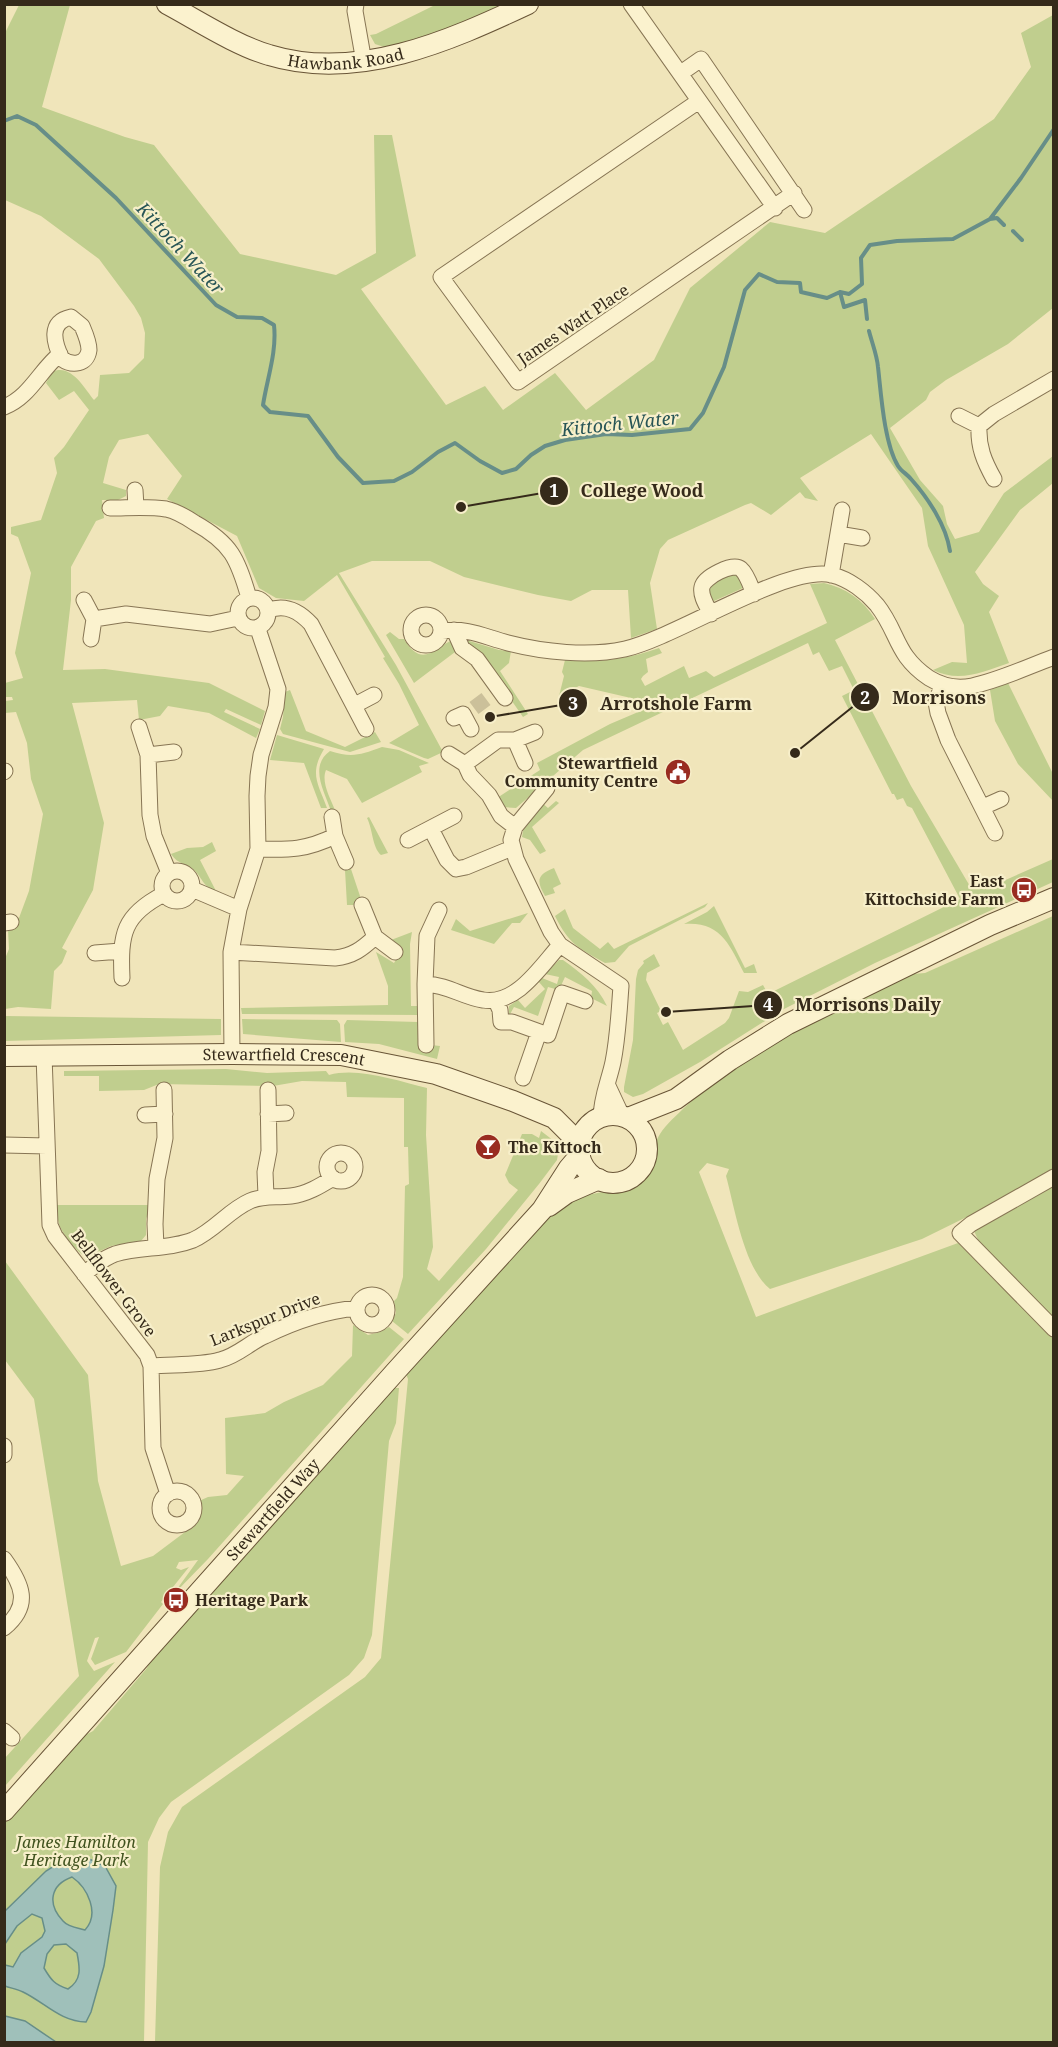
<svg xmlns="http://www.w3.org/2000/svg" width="1058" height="2047" font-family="'Noto Serif',serif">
  <rect width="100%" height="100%" fill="#f0e5ba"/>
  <path fill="#c0ce8e" d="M19 5H70L42 107 125 137 154 145 240 254 336 275 376 253 374 135H392L416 256 361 289 446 405 485 386 503 410 555 373 586 410 654 360 690 288 770 222 825 233 994 119 1031 67 1021 33 1053 15V308L1008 344 946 380 930 392 926 400 890 428 920 480 943 506 947 524 955 539 979 532 1004 493 1053 456V483L1020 510 975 572 983 584 999 596 989 612 1009 663C983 672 959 683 933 670L952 662 967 663 964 625 928 546 922 508 871 434 800 478 818 501 805 498 800 492 771 515 751 503 745 505 668 540 660 549 650 583 657 629 631 638 628 590H592L571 601 538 595 464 577 430 561H372L339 573 396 665 443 752 428 759 424 758 389 743 419 725 399 684 383 658 385 657 337 575 304 601 276 598 259 588 237 536 167 499 182 476 148 434 119 440 109 457 103 483 126 490V496L118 500H102L104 518 96 521 71 567V600L63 670 105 669 209 683 265 711 261 725 226 709 224 712 260 729 256 738 209 713 168 706 160 716 139 720 137 700 72 703 104 823 93 890 62 948 67 951 62 963 54 971 51 1009 18 1007 5 1009 4 961 9 949 8 930 16 926 29 891 43 814 31 779 27 743 16 712 5 713V701L13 700 12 697H5V683L23 678 15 653 31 573 18 537 11 534V527L41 520 57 473 54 458 64 447 89 410 74 391 59 400 46 383 52 372C71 363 84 388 94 400L98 396 100 375 129 373 144 358 145 333 141 318 134 306 99 259 41 216 5 200 4 35Z
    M435 5H505L463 24 387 48 375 44 370 35 376 34Z
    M733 574 739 575 744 584 743 588 714 601 710 599 707 589 709 585Z
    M824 583C846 588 863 600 875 619L835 640 911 786 971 888 985 889 1053 859V882L875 963 784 1009 700 1062 643 1094 633 1097 624 1092V1087L633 1040 636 979 638 970 644 963 643 961 654 954 660 966 647 973 646 980 661 1011 657 1013 663 1025 668 1022 683 1050 725 1023 729 1018 739 991 748 992 763 985 768 994 960 899 912 808 907 806 903 798 897 800 894 794H892L842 696 854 690 842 666 829 671 819 652 813 655 808 643 583 750 516 808 502 807 497 798 540 770 537 763 610 724 657 704 579 686 559 696 564 676 562 672 565 660C597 663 628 659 659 648L662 653 646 659 648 672 643 676 641 679 645 686 684 666 689 678 706 671 714 677 827 623 810 584Z
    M390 632 399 639H404C423 670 434 647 455 639L459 649 414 683 386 635Z
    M463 639 499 650 511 651 509 663 500 671 528 714 523 717 484 661Z
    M1008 683 1053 774V801L1018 764 995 721 990 690Z
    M290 690 306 731 345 747 375 732 381 742 350 752 283 734 280 729 283 717 285 692Z
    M277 735 324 749C309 774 318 783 327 808H321L304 763 270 760Z
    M382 747 399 750 429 763 419 766 422 772 362 803 347 779 326 770C321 782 330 798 335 810L331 811C324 791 309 766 330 751 352 758 360 755 382 747Z
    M556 801 559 803 532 827 546 851 540 854 530 840 522 837 524 826 541 802 548 808Z
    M369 817 388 853 381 855C372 847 373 830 367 818Z
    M212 842 216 851 200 860 216 891C203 887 203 879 195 871 187 863 178 865 171 854L187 848 203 847Z
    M554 868 561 884 553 888 555 893 545 896C536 880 537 875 554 868Z
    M351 869 361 899 353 905H347L345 870Z
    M708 903 705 907 629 946 615 962 605 963C578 948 569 944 555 916L565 909 573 928 600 949 608 942 614 949Z
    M714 906 745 968 754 964 757 973H744C730 946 721 921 684 924L707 912Z
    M528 913 520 923H512L494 944 451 930 456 919 470 931Z
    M1053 916V1170L987 1207 922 1239 770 1289C744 1268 735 1209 726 1176L729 1169 707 1163 699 1172 756 1317 958 1243 1053 1338V2042H155L160 1867 168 1832 182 1807 365 1677 381 1658 408 1379 405 1372 536 1225C551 1213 564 1203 582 1197 600 1190 624 1193 638 1179 651 1167 651 1148 660 1134 666 1124 677 1115 685 1107 749 1046 833 1010 910 970L913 974 925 973Z
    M412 932 410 944 411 1006H420V1015L242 1014 241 1008 388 1005V986L376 952 394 963 403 948 391 940Z
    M559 960H563C581 973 597 985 607 1006L591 998 592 991 565 977 559 990 548 987 538 1016 514 1007 509 1016V1006L518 1000 525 1008 545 989 538 981 542 978 557 984 559 977 545 974Z
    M5 1016 221 1019V1035L5 1041Z
    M242 1019 337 1020 340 1024 341 1042 243 1034Z
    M347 1020 418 1022 431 1045 440 1046 437 1059 379 1044 345 1042 344 1025Z
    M226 1069 267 1073 326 1071 329 1075C359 1067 397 1081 427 1088L426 1135 433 1247 427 1269 439 1281 518 1190 509 1183 505 1175 522 1134H532L539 1138 541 1131 554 1141 559 1148 557 1160 539 1184 486 1249 408 1334 392 1321 396 1313 394 1301 397 1298 403 1277 405 1186 409 1184 408 1147H404V1098L347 1097 346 1082 302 1081 273 1086 159 1084 144 1090 99 1091V1076H64V1071Z
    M1053 1186V1323L981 1246 974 1231Z
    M57 1205H151L146 1219V1235L141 1241 111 1246 87 1257C77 1253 63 1235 59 1224 57 1218 57 1211 57 1205Z
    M5 1261 88 1375 98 1481 121 1566 153 1556 193 1526 200 1515 199 1501 208 1497 227 1495 244 1476 226 1474 225 1418 265 1413 284 1402 323 1385 352 1356 353 1325 368 1335 380 1332 389 1327 404 1339 208 1559 172 1596 198 1560 179 1562 176 1568 181 1570 189 1567 161 1602 163 1604 126 1652 95 1665 91 1659 99 1637 95 1638 87 1661 94 1671 115 1662 5 1786V1758L79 1676 34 1399 5 1360Z
    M395 1388H399L396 1423 389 1441 372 1635 364 1658 349 1675 171 1802 159 1818 148 1842 144 2042H5V1823L76 1740 93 1731 147 1668 150 1659 388 1390Z"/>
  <path fill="#9fc0ba" stroke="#678e88" stroke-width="1.5" fill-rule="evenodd" d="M87 1858 105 1866 116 1886 113 1910 104 1966 91 2012 86 2022C61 2022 44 2002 23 1992 17 1989 10 1988 5 1986V1965L13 1967 21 1953 42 1937 45 1931 42 1918 32 1914 17 1926 5 1944V1911L46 1871 65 1859ZM72 1877C88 1888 100 1914 85 1930 78 1928 68 1927 63 1921 47 1904 50 1885 72 1877ZM66 1944 77 1953C80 1968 82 1980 68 1989 55 1985 51 1980 44 1968L47 1954 54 1945Z
    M5 2016 25 2021 56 2042H5Z"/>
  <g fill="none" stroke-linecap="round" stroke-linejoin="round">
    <path stroke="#678e88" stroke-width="4" d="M4 121 17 116 36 125 116 198 216 305 237 317 262 318 274 325C277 352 267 379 263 405L270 412 308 416 338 457 363 483 394 481 412 472 438 452 455 443 480 461 502 473 516 469 531 455 545 446 565 440 606 434 632 435 690 429 703 413 724 367 745 290 759 274 777 282 800 283 801 292 827 298 840 292 849 294 862 284 861 258 870 245 897 241 953 239 990 219 1021 178 1054 129
      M990 219 997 218 1004 225
      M1013 231 1022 240
      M840 292 844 307 865 300 867 319
      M869 331C872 343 877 355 878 367 881 393 884 443 898 466 901 471 907 474 911 479 928 498 946 525 950 551"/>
    <path stroke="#cbc09a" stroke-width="15" stroke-dasharray="15 8" stroke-linecap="butt" d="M474 708 486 699"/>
    <g stroke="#877554" stroke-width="17">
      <path id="street" d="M356 4 355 11 364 62
        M631 4 775 208
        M681 73 701 59 804 210
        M699 101 441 277 518 382 794 193
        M71 317 82 326C85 333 89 342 89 350 87 365 72 366 62 359 54 343 48 322 71 317Z
        M4 407C30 397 40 370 60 354
        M959 416 979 426
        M994 479C984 461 978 447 979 426L994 414 1054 379
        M135 490 136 507
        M110 508C128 508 148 506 166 509 176 511 186 517 195 523 231 543 238 559 249 598
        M838 534 862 538
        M831 575 842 510
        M238 613a15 15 0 1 1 30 0a15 15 0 1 1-30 0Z
        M84 600 94 619 91 639
        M269 610C286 604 299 611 311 624L366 729
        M711 614C707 606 700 596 702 587 704 577 733 562 741 569 747 574 751 587 754 594
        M411 630a15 15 0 1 1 30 0a15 15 0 1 1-30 0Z
        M94 619 126 614 210 624 238 618
        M454 630 462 648 477 659 505 698
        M442 631C469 628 482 636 508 643 543 652 589 657 625 649 677 637 787 564 832 575 849 579 866 592 877 605 899 633 895 655 929 678 942 686 957 689 972 686 1000 680 1027 667 1054 657
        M942 686 936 702 938 713 948 740 995 833
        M355 705 374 695
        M454 718 463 714 471 729
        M139 727 148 755 150 815 154 836 169 873
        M515 740 525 763
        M449 754 465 764 470 775 489 795 501 816 515 827
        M148 755 174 752
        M465 764 498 740H515L535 732
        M4 772 5 771
        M547 788 515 827 511 840 516 859 551 932 560 945 621 986C619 1012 618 1037 613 1062 609 1081 601 1098 601 1118
        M983 807 1001 799
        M332 817 335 836 346 862
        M431 829 447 860 456 869 466 867 512 848
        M408 840 454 816
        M258 849C290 850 306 850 335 836
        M162 886a15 15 0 1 1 30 0a15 15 0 1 1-30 0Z
        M192 889 239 909
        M4 923 11 922
        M375 937 395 952
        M231 952 335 958C353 956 362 949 375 937L362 905
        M95 953 121 951
        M122 978C120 934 123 915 164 894
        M425 984 427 936 439 910
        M496 1001 500 1010 501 1022H512L548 1035 562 993 585 1001
        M426 1045 425 984C449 985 462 997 483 1000 516 1006 541 966 560 945
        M232 1054 231 952 239 909 258 849 257 796 258 776 261 755 276 707 278 689 258 629
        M44 1055 50 1225 55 1236 147 1355 151 1366 153 1448 168 1494
        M523 1078 539 1032
        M608 1086 622 1116
        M268 1114 286 1113
        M145 1115 165 1114
        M4 1145 47 1146
        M327 1167a14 14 0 1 1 28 0a14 14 0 1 1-28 0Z
        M1054 1177 971 1224 960 1233 1054 1329
        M266 1196 265 1172 269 1151 268 1090
        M156 1247 155 1224 157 1179 165 1138 164 1090
        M84 1274C94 1266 104 1258 115 1254 140 1246 168 1250 193 1240 214 1231 229 1210 250 1201 264 1195 276 1198 291 1196 307 1194 320 1186 333 1178
        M357 1310a15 15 0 1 1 30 0a15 15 0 1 1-30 0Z
        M151 1366C173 1364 199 1366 220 1360 237 1356 249 1343 265 1336 293 1322 326 1311 357 1308
        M4 1446V1455
        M160 1508a17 17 0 1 1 34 0a17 17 0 1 1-34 0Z
        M4 1559C22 1584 32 1605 4 1628
        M4 1731 12 1738"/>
    </g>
    <g stroke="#695537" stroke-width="22">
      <g id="secondary">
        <path id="s1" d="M167 4C197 20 237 46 269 55 357 82 449 41 528 4"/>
        <path id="s2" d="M4 1056 232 1054 341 1055 436 1074 513 1101 554 1118 580 1144"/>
        <circle cx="613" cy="1149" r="34"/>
        <path d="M628 1118 676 1099 730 1060 788 1024 990 925 1054 898"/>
        <path d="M549 1206 567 1193 599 1179"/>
        <path id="s3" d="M4 1811 396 1371 542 1210 569 1168 580 1155"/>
      </g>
    </g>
    <use href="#street" stroke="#fbf2ce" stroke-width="15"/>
    <use href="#secondary" stroke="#fbf2ce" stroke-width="20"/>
  </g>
  <defs>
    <g id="civic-disc" transform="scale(1.35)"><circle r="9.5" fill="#992c21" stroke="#f7efca"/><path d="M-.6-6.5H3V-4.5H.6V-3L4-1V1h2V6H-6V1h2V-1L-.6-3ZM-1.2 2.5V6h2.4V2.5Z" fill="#fff"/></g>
    <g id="bus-disc" transform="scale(1.35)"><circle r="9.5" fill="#992c21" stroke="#f7efca"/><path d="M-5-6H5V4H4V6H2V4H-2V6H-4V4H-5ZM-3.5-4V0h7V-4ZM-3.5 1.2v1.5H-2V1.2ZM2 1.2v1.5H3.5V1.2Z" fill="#fff"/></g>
    <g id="bar-disc" transform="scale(1.35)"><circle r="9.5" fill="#992c21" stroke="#f7efca"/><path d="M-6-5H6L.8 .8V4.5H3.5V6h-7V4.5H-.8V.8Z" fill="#fff"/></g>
  </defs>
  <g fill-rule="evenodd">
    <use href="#civic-disc" x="678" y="772"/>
    <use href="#bus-disc" x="1024" y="890"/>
    <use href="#bar-disc" x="488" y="1147"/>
    <use href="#bus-disc" x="176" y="1600"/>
  </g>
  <g text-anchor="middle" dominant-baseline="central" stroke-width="4.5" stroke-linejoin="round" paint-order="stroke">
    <g font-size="16" fill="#352a1a" stroke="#f7efca">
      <text stroke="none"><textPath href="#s1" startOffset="192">Hawbank Road</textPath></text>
      <text transform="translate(573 324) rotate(-34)">James Watt Place</text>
      <text stroke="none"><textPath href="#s2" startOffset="280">Stewartfield Crescent</textPath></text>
      <text transform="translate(114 1283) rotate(53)">Bellflower Grove</text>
      <text transform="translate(265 1319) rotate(-22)">Larkspur Drive</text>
      <text stroke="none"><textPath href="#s3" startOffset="404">Stewartfield Way</textPath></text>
    </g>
    <g font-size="16" font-weight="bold" fill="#352a1a" stroke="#f7efca" text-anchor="end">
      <text x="658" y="763">Stewartfield<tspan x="658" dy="18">Community Centre</tspan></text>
      <text x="1004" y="881">East<tspan x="1004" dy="18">Kittochside Farm</tspan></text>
      <text x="508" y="1147" text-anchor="start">The Kittoch</text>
      <text x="195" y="1600" text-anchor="start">Heritage Park</text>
    </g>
    <g font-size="16" font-style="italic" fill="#41531f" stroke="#f7efca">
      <text x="76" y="1842">James Hamilton<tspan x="76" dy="18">Heritage Park</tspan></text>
    </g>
    <g font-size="18" font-style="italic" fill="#285556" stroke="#f7efca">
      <text transform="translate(181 248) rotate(47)">Kittoch Water</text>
      <text transform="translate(620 423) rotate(-6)">Kittoch Water</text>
    </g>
  </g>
  <path fill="none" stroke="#352a1a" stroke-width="2" d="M461 507L554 491M795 753L865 697M490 717L573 703M666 1012L768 1005"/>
  <g fill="#352a1a" stroke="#f7efca" stroke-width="2">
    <circle cx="461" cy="507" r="6"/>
    <circle cx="795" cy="753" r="6"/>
    <circle cx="490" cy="717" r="6"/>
    <circle cx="666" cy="1012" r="6"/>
    <circle cx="554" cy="491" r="15"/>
    <circle cx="865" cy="697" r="15"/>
    <circle cx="573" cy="703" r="15"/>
    <circle cx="768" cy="1005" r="15"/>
  </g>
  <g font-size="18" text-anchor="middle" font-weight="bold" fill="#fff">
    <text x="554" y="497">1</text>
    <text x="865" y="704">2</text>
    <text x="573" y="710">3</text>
    <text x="768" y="1011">4</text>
  </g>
  <g font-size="18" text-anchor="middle" font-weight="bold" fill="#352a1a" stroke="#f7efca" stroke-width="4.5" stroke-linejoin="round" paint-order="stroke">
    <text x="642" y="497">College Wood</text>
    <text x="939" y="704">Morrisons</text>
    <text x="676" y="710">Arrotshole Farm</text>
    <text x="868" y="1011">Morrisons Daily</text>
  </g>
  <rect width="1058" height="2047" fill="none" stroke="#352a1a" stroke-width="12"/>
</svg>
